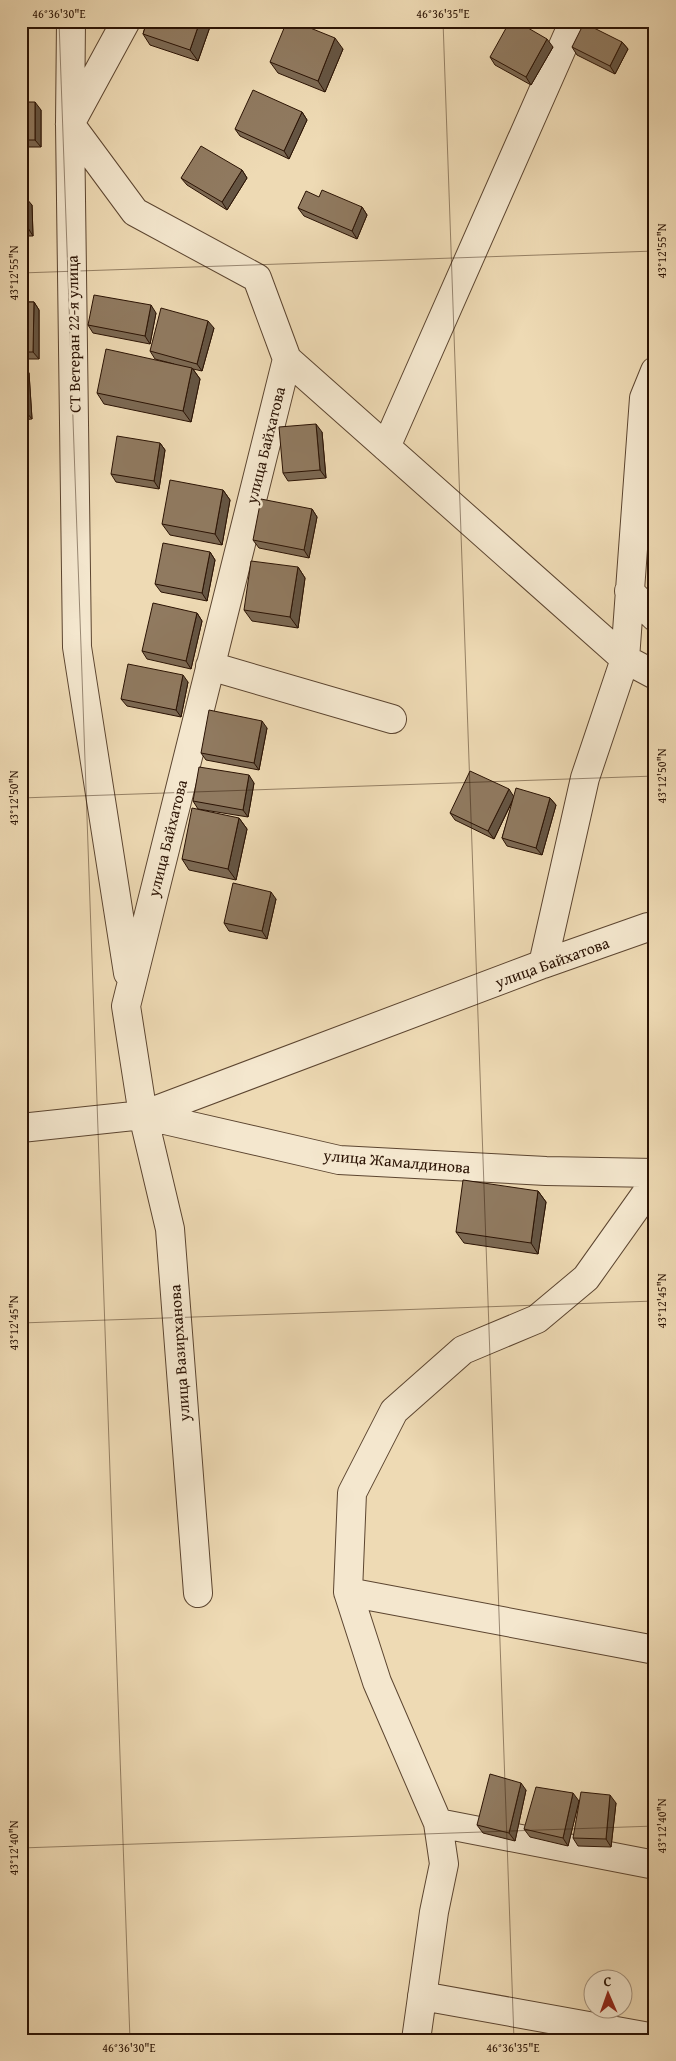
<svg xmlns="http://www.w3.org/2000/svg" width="676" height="2061" font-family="'Gentium Book Plus',serif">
  <rect width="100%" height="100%" fill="#eedab4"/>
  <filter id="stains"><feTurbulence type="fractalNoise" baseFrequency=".004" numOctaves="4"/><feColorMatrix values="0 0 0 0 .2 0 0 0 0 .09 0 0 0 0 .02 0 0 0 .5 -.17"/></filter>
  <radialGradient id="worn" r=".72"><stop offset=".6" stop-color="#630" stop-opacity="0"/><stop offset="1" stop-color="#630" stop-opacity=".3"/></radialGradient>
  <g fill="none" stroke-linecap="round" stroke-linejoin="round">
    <g stroke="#5c4530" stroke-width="30">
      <path id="minor" d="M71 21 70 124 77 647 128 973
        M126 21 70 124 135 212 257 278 287 359 126 1006 143 1115 543 964 648 927 655 928
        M287 359 625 659 655 675
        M386 447 574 21
        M629 591 655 617
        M210 666 392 719
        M543 964 585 778 625 659 644 398 655 371
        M143 1115 170 1229 198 1593
        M21 1128 143 1115 339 1160 546 1171 655 1173
        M348 1592 655 1650
        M438 1823 655 1865
        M422 1996 655 2038
        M416 2040 434 1912 444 1864 438 1823 377 1682 348 1592 352 1493 394 1411 463 1350 537 1319 586 1278 655 1181"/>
    </g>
    <use href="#minor" stroke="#f4e7ce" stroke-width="28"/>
  </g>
  <path fill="#7c6953" stroke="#2b1304" d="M147 21H212L198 61 150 45 143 34Z
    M622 42 628 49 615 74 577 55 572 47Z
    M553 47 531 85 495 65 490 57Z
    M343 49 325 92 278 73 270 62Z
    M21 102 41 110V147H21Z
    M302 112 307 120 289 159 240 136 235 129Z
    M242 170 247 178 227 210 187 185 181 178Z
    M21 198 32 205 33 236H21Z
    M362 207 367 215 357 239 304 216 298 208Z
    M21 302H34L39 310V359H21Z
    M156 313 150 344 93 333 88 325Z
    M214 328 202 371 193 369 200 379 191 422 104 404 97 393 174 364 155 359 150 351Z
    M21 366H24L29 373 32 419 21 420Z
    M322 432 326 478 288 481 283 473Z
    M160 443 165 450 159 489 116 482 111 474Z
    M223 490 230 500 222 545 170 535 162 524Z
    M312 509 317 517 309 558 259 548 253 540Z
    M210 552 215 560 207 601 161 592 155 584Z
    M298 567 305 578 298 628 252 621 244 610Z
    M197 613 202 621 191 669 147 659 142 651Z
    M188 682 181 717 127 706 121 699Z
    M267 728 259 770 206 760 201 753Z
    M254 783 248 817 198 809 193 801Z
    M514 797 550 798 556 805 542 855 507 846 502 838 514 798 494 839 455 820 450 813Z
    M239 818 247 829 236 880 189 870 182 859Z
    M276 899 267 939 229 931 224 923Z
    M538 1191 546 1202 538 1254 464 1243 456 1232Z
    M526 1790 515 1841 483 1833 477 1825Z
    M579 1801 568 1846 530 1837 524 1829Z
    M616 1803 611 1847 578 1846 573 1838Z"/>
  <path fill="#655543" stroke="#2b1304" d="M200 21H212L198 61 190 50Z
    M335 38 343 49 325 92 318 81Z
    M547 39 553 47 531 85 526 77Z
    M622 42 628 49 615 74 610 66Z
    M35 102 41 110V147L35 140Z
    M302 112 307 120 289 159 284 151Z
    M242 170 247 178 227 210 222 202Z
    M26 198 32 205 33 236 28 228Z
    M362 207 367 215 357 239 352 231Z
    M34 302 39 310V359L33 352Z
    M151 305 156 313 150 344 145 336Z
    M208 321 214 328 202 371 197 364Z
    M24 366 29 373 32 419 26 412Z
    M192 368 200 379 191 422 183 411Z
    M316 424 322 432 326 478 320 470Z
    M160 443 165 450 159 489 154 481Z
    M223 490 230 500 222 545 215 534Z
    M312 509 317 517 309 558 304 550Z
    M210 552 215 560 207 601 202 593Z
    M298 567 305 578 298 628 290 617Z
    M197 613 202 621 191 669 186 661Z
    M183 675 188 682 181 717 176 710Z
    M262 721 267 728 259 770 254 763Z
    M249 775 254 783 248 817 243 810Z
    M509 789 514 797 494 839 488 831Z
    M550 798 556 805 542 855 536 848Z
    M239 818 247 829 236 880 228 869Z
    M271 892 276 899 267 939 262 931Z
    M538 1191 546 1202 538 1254 531 1243Z
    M521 1783 526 1790 515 1841 509 1833Z
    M573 1793 579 1801 568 1846 563 1838Z
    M610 1795 616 1803 611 1847 606 1839Z"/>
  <path fill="#907a60" stroke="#2b1304" d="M147 21H200L190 50 143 34Z
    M287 21H293L335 38 318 81 270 62Z
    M510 21H516L547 39 526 77 490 57Z
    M584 23 622 42 610 66 572 47Z
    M253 90 302 112 284 151 235 129Z
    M21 102H35V140H21Z
    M201 146 242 170 222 202 181 178Z
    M322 190 362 207 352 231 298 208 306 191 319 197Z
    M21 198H26L28 228H21Z
    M94 295 151 305 145 336 88 325Z
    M21 302H34L33 352H21Z
    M161 308 208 321 197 364 150 351Z
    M106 349 192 368 183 411 97 393Z
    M21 366H24L26 412H21Z
    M316 424 320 470 283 473 279 427Z
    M117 436 160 443 154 481 111 474Z
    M170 480 223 490 215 534 162 524Z
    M261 499 312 509 304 550 253 540Z
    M163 543 210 552 202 593 155 584Z
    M251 561 298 567 290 617 244 610Z
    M153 603 197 613 186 661 142 651Z
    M128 664 183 675 176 710 121 699Z
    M209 710 262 721 254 763 201 753Z
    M199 767 249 775 243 810 193 801Z
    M470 771 509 789 488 831 450 813Z
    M516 788 550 798 536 848 502 838Z
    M192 808 239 818 228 869 182 859Z
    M233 883 271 892 262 931 224 923Z
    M463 1180 538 1191 531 1243 456 1232Z
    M490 1774 521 1783 509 1833 477 1825Z
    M536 1787 573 1793 563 1838 524 1829Z
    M581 1792 610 1795 606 1839 573 1838Z"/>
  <path fill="none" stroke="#2b1304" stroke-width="1" stroke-opacity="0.45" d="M59 21 130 2040M443 21 514 2040M21 273 655 251M21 798 655 776M21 1323 655 1301M21 1848 655 1826"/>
  <g text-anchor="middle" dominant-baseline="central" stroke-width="5" stroke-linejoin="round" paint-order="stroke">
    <g font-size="16" fill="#2b1304" stroke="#f4e7ce">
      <text transform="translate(73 334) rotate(-91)">СТ Ветеран 22-я улица</text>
      <text transform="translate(265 445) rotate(-76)">улица Байхатова</text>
      <text transform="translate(167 838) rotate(-76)">улица Байхатова</text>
      <text transform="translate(552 962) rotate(-20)">улица Байхатова</text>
      <text transform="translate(397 1161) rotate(5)">улица Жамалдинова</text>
      <text transform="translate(179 1353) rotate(-94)">улица Вазирханова</text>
    </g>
  </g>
  <rect width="676" height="2061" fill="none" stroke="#eedab4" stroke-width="55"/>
  <g transform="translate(608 1994) rotate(358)"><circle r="24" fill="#f4e7ce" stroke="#a4927d"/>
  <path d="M0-4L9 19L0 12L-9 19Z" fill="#8f2418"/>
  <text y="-8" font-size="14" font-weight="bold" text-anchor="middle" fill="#2b1304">С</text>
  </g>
  <rect x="28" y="28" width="620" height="2006" fill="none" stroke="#2b1304" stroke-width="2"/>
  <g font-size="12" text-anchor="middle" fill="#2b1304">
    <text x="59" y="18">46°36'30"E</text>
    <text x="443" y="18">46°36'35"E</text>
    <text transform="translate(662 251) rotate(-90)" y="4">43°12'55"N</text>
    <text transform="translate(14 273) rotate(-90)" y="4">43°12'55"N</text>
    <text transform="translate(662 776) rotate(-90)" y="4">43°12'50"N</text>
    <text transform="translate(14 798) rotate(-90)" y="4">43°12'50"N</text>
    <text transform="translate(662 1301) rotate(-90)" y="4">43°12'45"N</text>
    <text transform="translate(14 1323) rotate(-90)" y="4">43°12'45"N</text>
    <text transform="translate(662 1826) rotate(-90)" y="4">43°12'40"N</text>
    <text transform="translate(14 1848) rotate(-90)" y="4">43°12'40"N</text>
    <text x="129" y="2052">46°36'30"E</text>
    <text x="513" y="2052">46°36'35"E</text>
  </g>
  <rect width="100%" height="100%" filter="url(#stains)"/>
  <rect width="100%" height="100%" fill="url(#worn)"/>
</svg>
